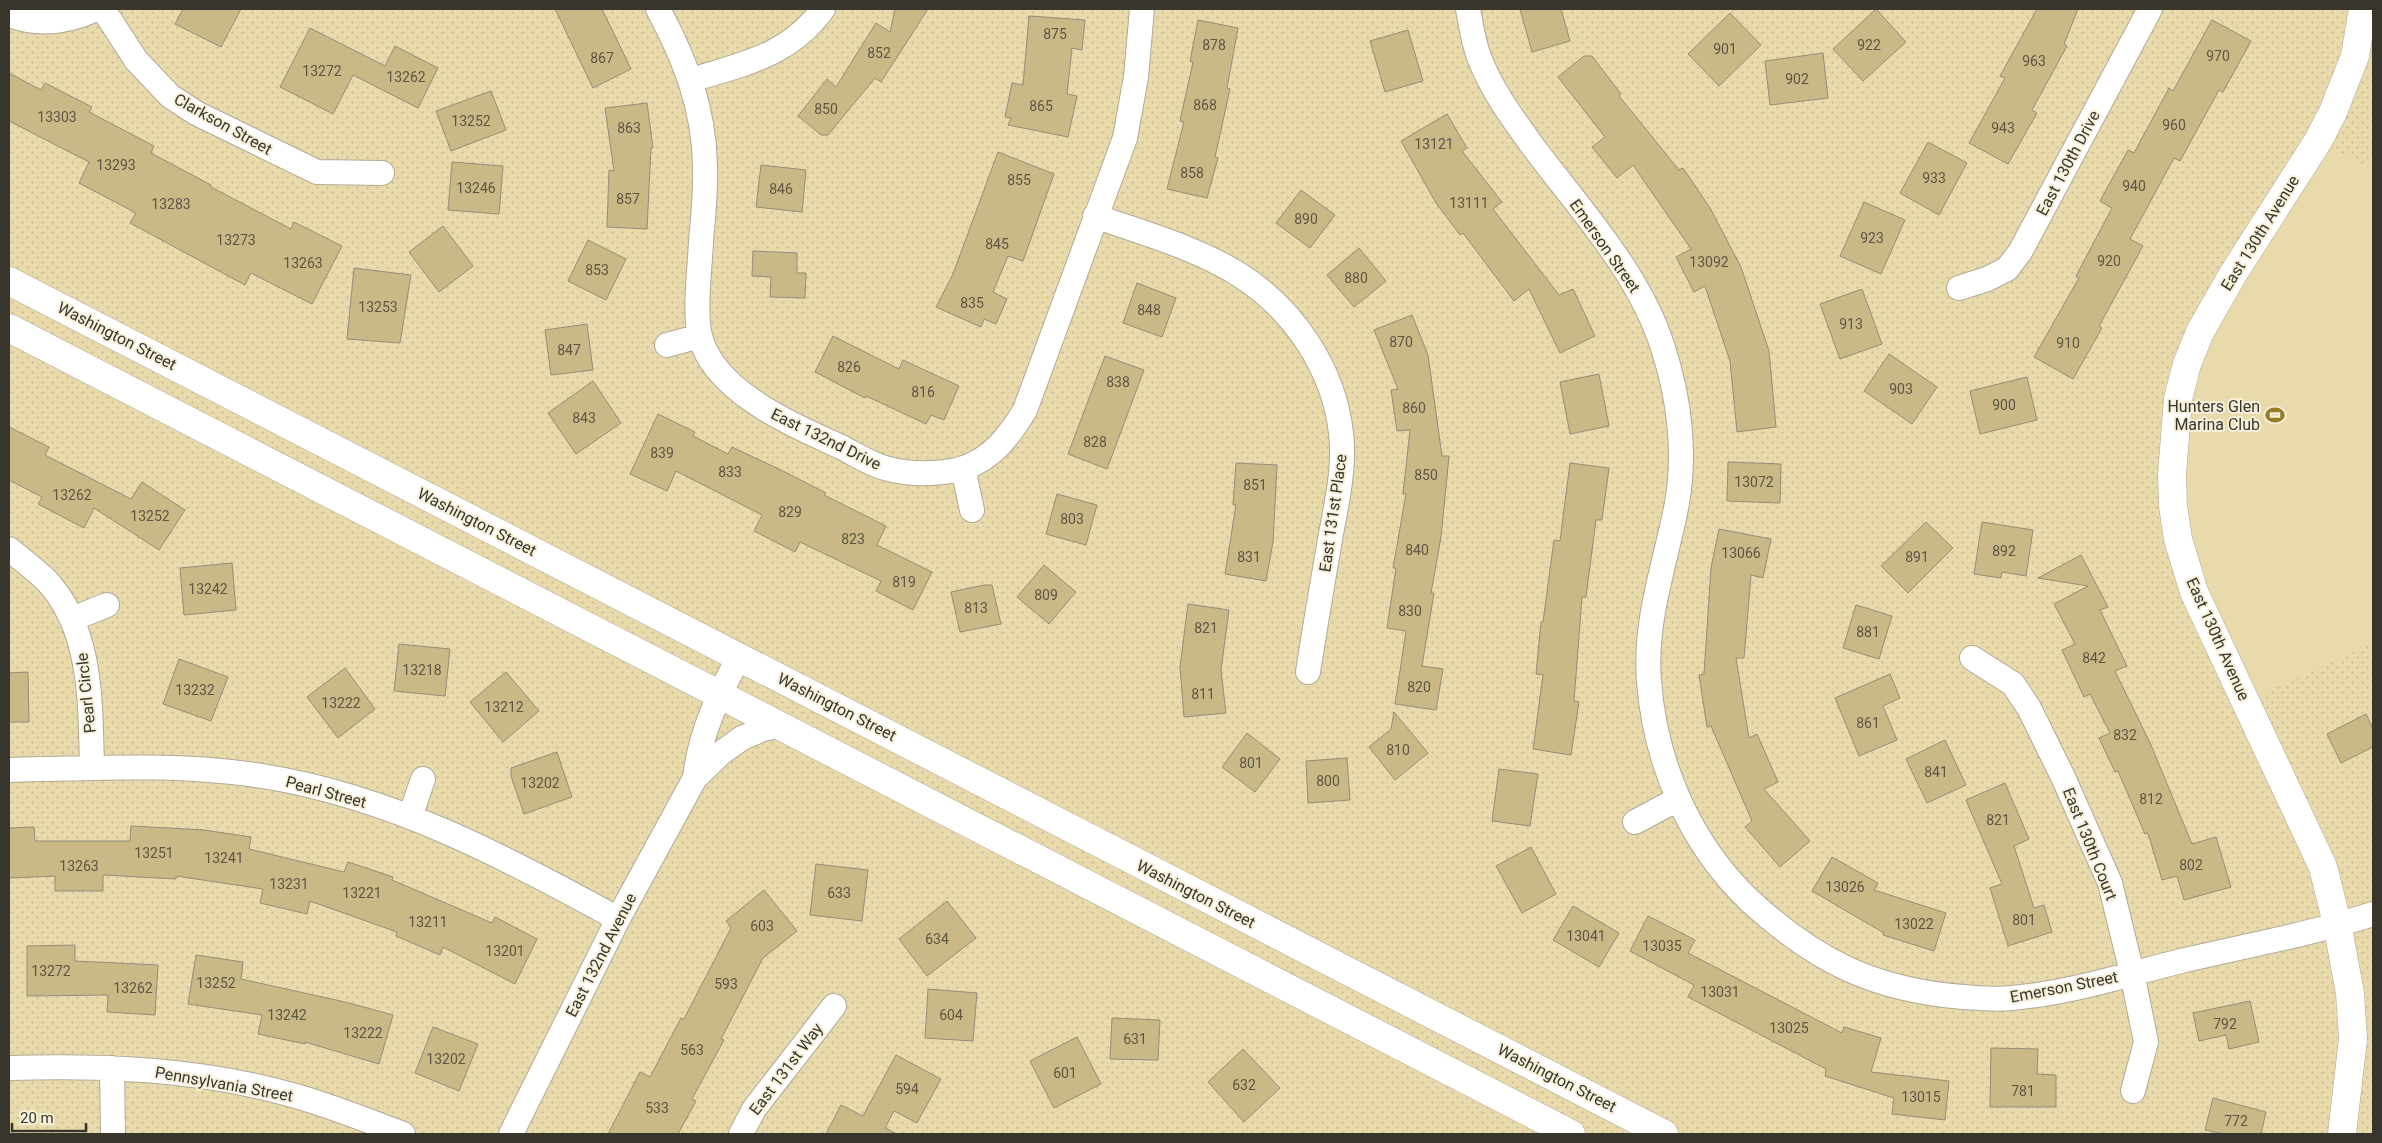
<svg xmlns="http://www.w3.org/2000/svg" width="2382" height="1143" font-family="Roboto,sans-serif">
  <defs>
    <pattern id="grass-dots" width="8" height="8" patternUnits="userSpaceOnUse" patternTransform="scale(1.25)"><rect width="8" height="8" fill="#e9daab"/><path d="M2 2h.1M6 6h.1" fill="none" stroke="#c8bc93" stroke-width="1.8" stroke-linecap="round"/></pattern>
  </defs>
  <rect width="100%" height="100%" fill="#f7f0da"/>
  <path fill="url(#grass-dots)" d="M9 9H2373V1134H9Z"/>
  <path fill="#e9daab" d="M2318 141 2373 170V643L2245 702 2178 539V399Z"/>
  <path fill="#c9b987" stroke="#938d79" d="M183 9H241L221 47 175 24Z
    M555 9H602L631 69 593 88Z
    M895 9H928L881 82 875 78 828 135H821L798 116 827 79 836 87 876 23 890 32Z
    M1520 9H1561L1570 41 1532 52Z
    M1876 9 1906 42 1863 81 1833 49Z
    M2037 9H2078L2064 44 2067 46 2032 110 2037 113 2008 164 1969 143 2005 78 2000 76Z
    M1730 13 1761 45 1719 86 1688 54Z
    M1029 16 1085 20 1082 50 1072 48 1067 94 1077 96 1068 137 1008 125 1011 118 1005 117 1012 83 1023 85Z
    M1198 20 1238 28 1227 88 1230 89 1215 157 1218 158 1207 198 1167 189 1184 122 1180 121 1193 62 1190 61Z
    M2212 20 2251 41 2223 92 2219 90 2180 161 2174 158 2130 239 2143 246 2099 326 2102 328 2073 379 2034 357 2079 278 2076 276 2112 208 2100 201 2128 150 2134 153 2169 88 2173 91Z
    M310 28 385 66 395 46 438 68 418 108 353 75 333 114 280 87Z
    M1408 30 1423 81 1385 92 1370 41Z
    M1823 53 1828 98 1770 105 1765 61Z
    M1584 56H1592L1621 94 1619 96 1679 170 1683 168 1710 208 1741 267 1769 351 1776 427 1737 432 1730 361 1705 286 1694 292 1676 257 1691 249 1633 165 1617 178 1592 147 1605 137 1558 77Z
    M9 73 41 90 45 83 92 107 89 112 154 146 151 153 211 185V187L291 229 294 222 342 246 312 304 251 273 245 285 130 223 136 213 79 183 89 162 9 121Z
    M491 91 506 130 451 151 436 111Z
    M647 103 653 148H651L647 229 607 227 609 170 614 171 605 108Z
    M1447 114 1467 148 1462 151 1502 202 1493 209 1559 295 1573 289 1595 336 1560 353 1529 289 1514 301 1463 233 1460 235 1436 203 1401 141Z
    M1928 142 1967 163 1939 215 1900 193Z
    M998 152 1054 174 1023 261 1008 256 993 292 1007 299 996 324 984 319 981 327 936 307 953 274Z
    M452 162 503 166 499 214 448 210Z
    M761 165 806 170 802 212 756 207Z
    M1301 190 1335 215 1310 248 1276 223Z
    M1864 202 1905 220 1881 274 1840 256Z
    M443 226 473 266 439 292 409 252Z
    M588 240 626 259 606 300 568 281Z
    M1359 248 1386 281 1354 307 1327 275Z
    M753 251 797 253V273H806L805 298 770 297 771 277 752 276Z
    M354 268 411 275 400 343 347 339Z
    M1137 283 1176 298 1162 337 1123 323Z
    M1862 289 1882 344 1840 359 1820 304Z
    M1412 315 1428 355 1442 456H1449L1441 537 1431 593H1434L1422 666 1443 669 1436 710 1395 704 1406 631 1387 628 1396 568H1393L1406 494H1403L1410 430 1397 431 1391 390 1398 389 1374 330Z
    M587 324 593 370 551 375 545 330Z
    M833 336 899 369 903 360 959 386 944 420 931 415 926 424 866 396 865 398 815 372Z
    M1889 354 1937 387 1912 424 1864 391Z
    M1105 356 1144 370 1107 469 1068 454Z
    M1599 374 1609 426 1570 434 1560 382Z
    M2027 377 2037 420 1980 434 1970 391Z
    M593 381 621 423 576 454 548 413Z
    M658 414 695 432 693 436 728 454 732 447 785 472 826 493 824 495 886 526 877 545 932 572 913 610 876 591 881 581 800 542 795 552 754 531 762 515 676 471 667 491 630 474Z
    M9 427 49 447 45 455 131 499 142 482 185 510 159 550 94 508 84 528 38 504 42 497 9 480Z
    M1728 462 1781 464 1780 503 1727 501Z
    M1236 463 1277 465 1273 542 1266 581 1225 574 1236 505H1233Z
    M1570 463 1609 468 1602 520H1596L1586 597H1582L1574 701 1579 702 1571 755 1533 749 1543 675 1536 674 1541 622H1543L1554 540 1560 541Z
    M1057 494 1097 505 1086 545 1046 534Z
    M1926 522 1953 548 1908 593 1881 566Z
    M1982 522 2033 530 2026 576 2002 572 2001 578 1974 574Z
    M1719 529 1771 539 1763 578 1751 575 1744 658H1736L1749 738 1757 734 1778 782 1764 789 1810 841 1780 867 1745 827 1752 821 1711 726 1707 727 1699 675 1704 674 1711 568Z
    M2081 555 2108 607 2100 610 2127 666 2115 671 2151 745 2192 844 2216 837 2231 887 2184 900 2177 876 2162 880 2148 833 2145 834 2118 771 2115 772 2099 738 2110 733 2090 694 2084 697 2062 650 2075 644 2054 604 2088 586 2038 578Z
    M232 563 236 610 184 615 180 568Z
    M1044 565 1076 592 1049 624 1017 597Z
    M984 585H992L1001 624 960 632 951 592Z
    M1188 604 1229 610 1221 670 1226 713 1184 717 1180 667Z
    M1856 605 1892 616 1879 659 1843 648Z
    M399 644 450 649 445 696 394 691Z
    M179 659 228 677 211 721 163 704Z
    M345 668 375 709 338 738 307 697Z
    M28 672 29 722H9V673Z
    M506 672 539 711 503 742 470 702Z
    M1890 674 1900 698 1883 706 1897 740 1859 756 1835 698Z
    M1394 712 1428 753 1395 780 1369 747 1391 729Z
    M2366 714 2373 729V747L2341 763 2327 734Z
    M1247 733 1280 759 1255 792 1222 767Z
    M1945 740 1966 785 1927 803 1906 759Z
    M557 752 572 797 524 814 511 776V768Z
    M1347 758 1350 800 1308 803 1306 761Z
    M1499 769 1538 774 1530 826 1492 821Z
    M2005 783 2029 839 2014 846 2034 908 2044 905 2052 932 2008 946 1990 888 2002 884 1966 800Z
    M131 826 204 830 251 837 249 849 344 872 348 862 393 877 392 880 492 923 495 917 537 939 515 984 443 947 440 955 396 936 397 932 310 901 307 914 260 903 263 889 176 876V879L103 875V891H55V876L9 878V828L34 827 35 841H130Z
    M1531 847 1556 894 1522 913 1496 866Z
    M1832 857 1878 883 1874 890 1946 913 1934 951 1883 935 1884 933 1812 891Z
    M816 864 868 870 862 921 810 915Z
    M764 890 797 931 763 958 721 1039 724 1040 692 1099 696 1101 678 1134H608L640 1072 650 1077 681 1018 684 1019 731 928 726 921Z
    M947 901 976 938 927 976 899 939Z
    M1573 906 1619 933 1599 967 1553 940Z
    M1648 916 1695 940 1688 953 1842 1033 1844 1027 1881 1038 1871 1072 1949 1081 1945 1120 1892 1114 1894 1098 1825 1076 1826 1069 1688 997 1694 985 1630 951Z
    M75 945V961L158 965 155 1015 107 1012 108 995 27 996V946Z
    M196 955 243 962 241 979 345 1002 393 1015 379 1064 305 1042V1044L258 1034 262 1015 188 1004Z
    M928 989 977 993 973 1041 925 1038Z
    M2250 1001 2259 1042 2229 1049 2226 1035 2199 1041 2193 1013Z
    M1112 1018 1160 1020 1158 1060 1110 1059Z
    M433 1027 478 1044 459 1091 415 1073Z
    M1077 1037 1101 1084 1054 1108 1030 1061Z
    M1991 1048 2038 1049 2037 1074 2056 1075V1107H1990Z
    M1243 1049 1280 1088 1244 1122 1208 1082Z
    M896 1055 941 1079 917 1123 894 1111 885 1128 897 1134H826L841 1105 863 1116Z
    M2213 1098 2266 1112 2261 1134H2224L2205 1130Z"/>
  <g fill="none" stroke-linecap="round" stroke-linejoin="round">
    <g stroke="#b1aa96" stroke-width="26">
      <path id="street" d="M103 9 136 60 170 96 196 113 317 172 382 173
        M658 9C685 60 704 107 705 166 706 191 703 217 701 241 700 268 694 311 700 336 714 392 793 425 841 447 855 454 870 464 885 468 908 475 940 475 964 468 993 458 1010 435 1025 410L1125 138 1136 77 1142 9
        M1468 9C1471 25 1473 41 1479 57 1492 91 1513 119 1534 148 1580 209 1640 274 1663 348 1679 397 1686 452 1677 503 1666 562 1644 619 1649 681 1655 763 1690 844 1750 901 1815 961 1874 990 1963 997 1979 998 1996 1000 2012 998 2070 993 2125 975 2181 961 2245 946 2311 934 2373 914
        M9 15C39 26 67 23 96 9
        M691 80C743 64 789 56 823 9
        M1095 216C1142 233 1195 247 1238 274 1293 308 1334 369 1341 433 1345 467 1337 501 1331 534 1323 580 1315 626 1308 672
        M1959 288 1987 279 2007 269 2020 252 2150 9
        M667 345 700 336
        M963 468 972 510
        M9 549C21 559 36 570 47 581 93 631 90 705 92 767
        M72 619 107 605
        M1972 658 2013 684 2029 708 2063 777 2110 883 2132 973 2146 1042 2133 1091
        M9 770C92 768 180 763 262 776 390 796 506 857 618 919
        M695 778C700 733 718 696 739 657
        M410 817 423 779
        M1635 822 1678 799
        M9 1068C103 1065 200 1069 292 1095 329 1105 366 1120 403 1134
        M112 1068 113 1134
        M511 1134 618 919 695 778 721 753 742 738 763 729 781 725
        M741 1134 754 1109 834 1006"/>
    </g>
    <g stroke="#b1aa96" stroke-width="29">
      <path id="secondary" d="M9 281 1664 1134
        M9 328 1571 1134
        M2342 1134 2353 1039 2350 993 2337 923 2323 867 2194 592 2178 539 2173 506 2172 474 2178 399 2187 364 2200 332 2233 274 2318 141 2333 112 2355 56 2363 9"/>
    </g>
    <use href="#street" stroke="#fff" stroke-width="24"/>
    <use href="#secondary" stroke="#fff" stroke-width="28"/>
  </g>
  <defs>
    <g id="stadium-bare" transform="scale(1.5)"><path d="M0-5a6.5 5 0 1 0 0 10a6.5 5 0 1 0 0-10ZM-3.5-1.8h7v3.6h-7Z" fill="#967d25" stroke="#f7f0da" stroke-width="2.5" paint-order="stroke"/></g>
  </defs>
  <g fill-rule="evenodd">
    <use href="#stadium-bare" x="2275" y="415"/>
  </g>
  <g text-anchor="middle" dominant-baseline="central" stroke-width="4" stroke-linejoin="round" paint-order="stroke">
    <g font-size="14" fill="#5c5643">
      <text x="1055" y="34">875</text>
      <text x="1214" y="45">878</text>
      <text x="1869" y="45">922</text>
      <text x="1725" y="49">901</text>
      <text x="879" y="53">852</text>
      <text x="2218" y="56">970</text>
      <text x="602" y="58">867</text>
      <text x="2034" y="61">963</text>
      <text x="322" y="71">13272</text>
      <text x="406" y="77">13262</text>
      <text x="1797" y="79">902</text>
      <text x="1205" y="105">868</text>
      <text x="1041" y="106">865</text>
      <text x="826" y="109">850</text>
      <text x="57" y="117">13303</text>
      <text x="471" y="121">13252</text>
      <text x="2174" y="125">960</text>
      <text x="629" y="128">863</text>
      <text x="2003" y="128">943</text>
      <text x="1434" y="144">13121</text>
      <text x="116" y="165">13293</text>
      <text x="1192" y="173">858</text>
      <text x="1934" y="178">933</text>
      <text x="1019" y="180">855</text>
      <text x="2134" y="186">940</text>
      <text x="476" y="188">13246</text>
      <text x="781" y="189">846</text>
      <text x="628" y="199">857</text>
      <text x="1469" y="203">13111</text>
      <text x="171" y="204">13283</text>
      <text x="1306" y="219">890</text>
      <text x="1872" y="238">923</text>
      <text x="236" y="240">13273</text>
      <text x="997" y="244">845</text>
      <text x="2109" y="261">920</text>
      <text x="1709" y="262">13092</text>
      <text x="303" y="263">13263</text>
      <text x="597" y="270">853</text>
      <text x="1356" y="278">880</text>
      <text x="972" y="303">835</text>
      <text x="378" y="307">13253</text>
      <text x="1149" y="310">848</text>
      <text x="1851" y="324">913</text>
      <text x="1401" y="342">870</text>
      <text x="2068" y="343">910</text>
      <text x="569" y="350">847</text>
      <text x="849" y="367">826</text>
      <text x="1118" y="382">838</text>
      <text x="1901" y="389">903</text>
      <text x="923" y="392">816</text>
      <text x="2004" y="405">900</text>
      <text x="1414" y="408">860</text>
      <text x="584" y="418">843</text>
      <text x="1095" y="442">828</text>
      <text x="662" y="453">839</text>
      <text x="730" y="472">833</text>
      <text x="1426" y="475">850</text>
      <text x="1754" y="482">13072</text>
      <text x="1255" y="485">851</text>
      <text x="72" y="495">13262</text>
      <text x="790" y="512">829</text>
      <text x="150" y="516">13252</text>
      <text x="1072" y="519">803</text>
      <text x="853" y="539">823</text>
      <text x="1417" y="550">840</text>
      <text x="2004" y="551">892</text>
      <text x="1741" y="553">13066</text>
      <text x="1249" y="557">831</text>
      <text x="1917" y="557">891</text>
      <text x="904" y="582">819</text>
      <text x="208" y="589">13242</text>
      <text x="1046" y="595">809</text>
      <text x="976" y="608">813</text>
      <text x="1410" y="611">830</text>
      <text x="1206" y="628">821</text>
      <text x="1868" y="632">881</text>
      <text x="2094" y="658">842</text>
      <text x="422" y="670">13218</text>
      <text x="1419" y="687">820</text>
      <text x="195" y="690">13232</text>
      <text x="1203" y="694">811</text>
      <text x="341" y="703">13222</text>
      <text x="504" y="707">13212</text>
      <text x="1868" y="723">861</text>
      <text x="2125" y="735">832</text>
      <text x="1398" y="750">810</text>
      <text x="1251" y="763">801</text>
      <text x="1936" y="772">841</text>
      <text x="1328" y="781">800</text>
      <text x="540" y="783">13202</text>
      <text x="2151" y="799">812</text>
      <text x="1998" y="820">821</text>
      <text x="154" y="853">13251</text>
      <text x="224" y="858">13241</text>
      <text x="2191" y="865">802</text>
      <text x="79" y="866">13263</text>
      <text x="289" y="884">13231</text>
      <text x="1845" y="887">13026</text>
      <text x="362" y="893">13221</text>
      <text x="839" y="893">633</text>
      <text x="2024" y="920">801</text>
      <text x="428" y="922">13211</text>
      <text x="1914" y="924">13022</text>
      <text x="762" y="926">603</text>
      <text x="1586" y="936">13041</text>
      <text x="937" y="939">634</text>
      <text x="1662" y="946">13035</text>
      <text x="505" y="951">13201</text>
      <text x="51" y="971">13272</text>
      <text x="216" y="983">13252</text>
      <text x="726" y="984">593</text>
      <text x="133" y="988">13262</text>
      <text x="1720" y="992">13031</text>
      <text x="287" y="1015">13242</text>
      <text x="951" y="1015">604</text>
      <text x="2225" y="1024">792</text>
      <text x="1789" y="1028">13025</text>
      <text x="363" y="1033">13222</text>
      <text x="1135" y="1039">631</text>
      <text x="692" y="1050">563</text>
      <text x="446" y="1059">13202</text>
      <text x="1065" y="1073">601</text>
      <text x="1244" y="1085">632</text>
      <text x="907" y="1089">594</text>
      <text x="2023" y="1091">781</text>
      <text x="1921" y="1097">13015</text>
      <text x="657" y="1108">533</text>
      <text x="2236" y="1121">772</text>
    </g>
    <g font-size="16" fill="#37352c" stroke="#f7f0da">
      <text transform="translate(223 124) rotate(29)">Clarkson Street</text>
      <text transform="translate(2068 163) rotate(-62)">East 130th Drive</text>
      <text transform="translate(2260 233) rotate(-58)">East 130th Avenue</text>
      <text transform="translate(1605 246) rotate(55)">Emerson Street</text>
      <text transform="translate(117 336) rotate(27)">Washington Street</text>
      <text transform="translate(826 439) rotate(26)">East 132nd Drive</text>
      <text transform="translate(1333 513) rotate(-82)">East 131st Place</text>
      <text transform="translate(477 522) rotate(27)">Washington Street</text>
      <text transform="translate(2218 639) rotate(66)">East 130th Avenue</text>
      <text transform="translate(86 693) rotate(-96)">Pearl Circle</text>
      <text transform="translate(837 707) rotate(27)">Washington Street</text>
      <text transform="translate(326 792) rotate(15)">Pearl Street</text>
      <text transform="translate(2090 844) rotate(68)">East 130th Court</text>
      <text transform="translate(1196 894) rotate(27)">Washington Street</text>
      <text transform="translate(601 955) rotate(-63)">East 132nd Avenue</text>
      <text transform="translate(2064 987) rotate(-11)">Emerson Street</text>
      <text transform="translate(786 1069) rotate(-53)">East 131st Way</text>
      <text transform="translate(1557 1078) rotate(27)">Washington Street</text>
      <text transform="translate(224 1084) rotate(10)">Pennsylvania Street</text>
    </g>
    <g font-size="16" fill="#37352c" stroke="#f7f0da" text-anchor="end">
      <text x="2260" y="406">Hunters Glen<tspan x="2260" dy="18">Marina Club</tspan></text>
    </g>
  </g>
  <rect width="2382" height="1143" fill="none" stroke="#37352c" stroke-width="20"/>
  <path d="M12 1123v8h74v-8" fill="none" stroke="#37352c" stroke-width="2.5"/>
  <text x="20" y="1123" font-size="15" fill="#37352c" stroke="#f7f0da" stroke-width="4" paint-order="stroke">20 m</text>
</svg>
